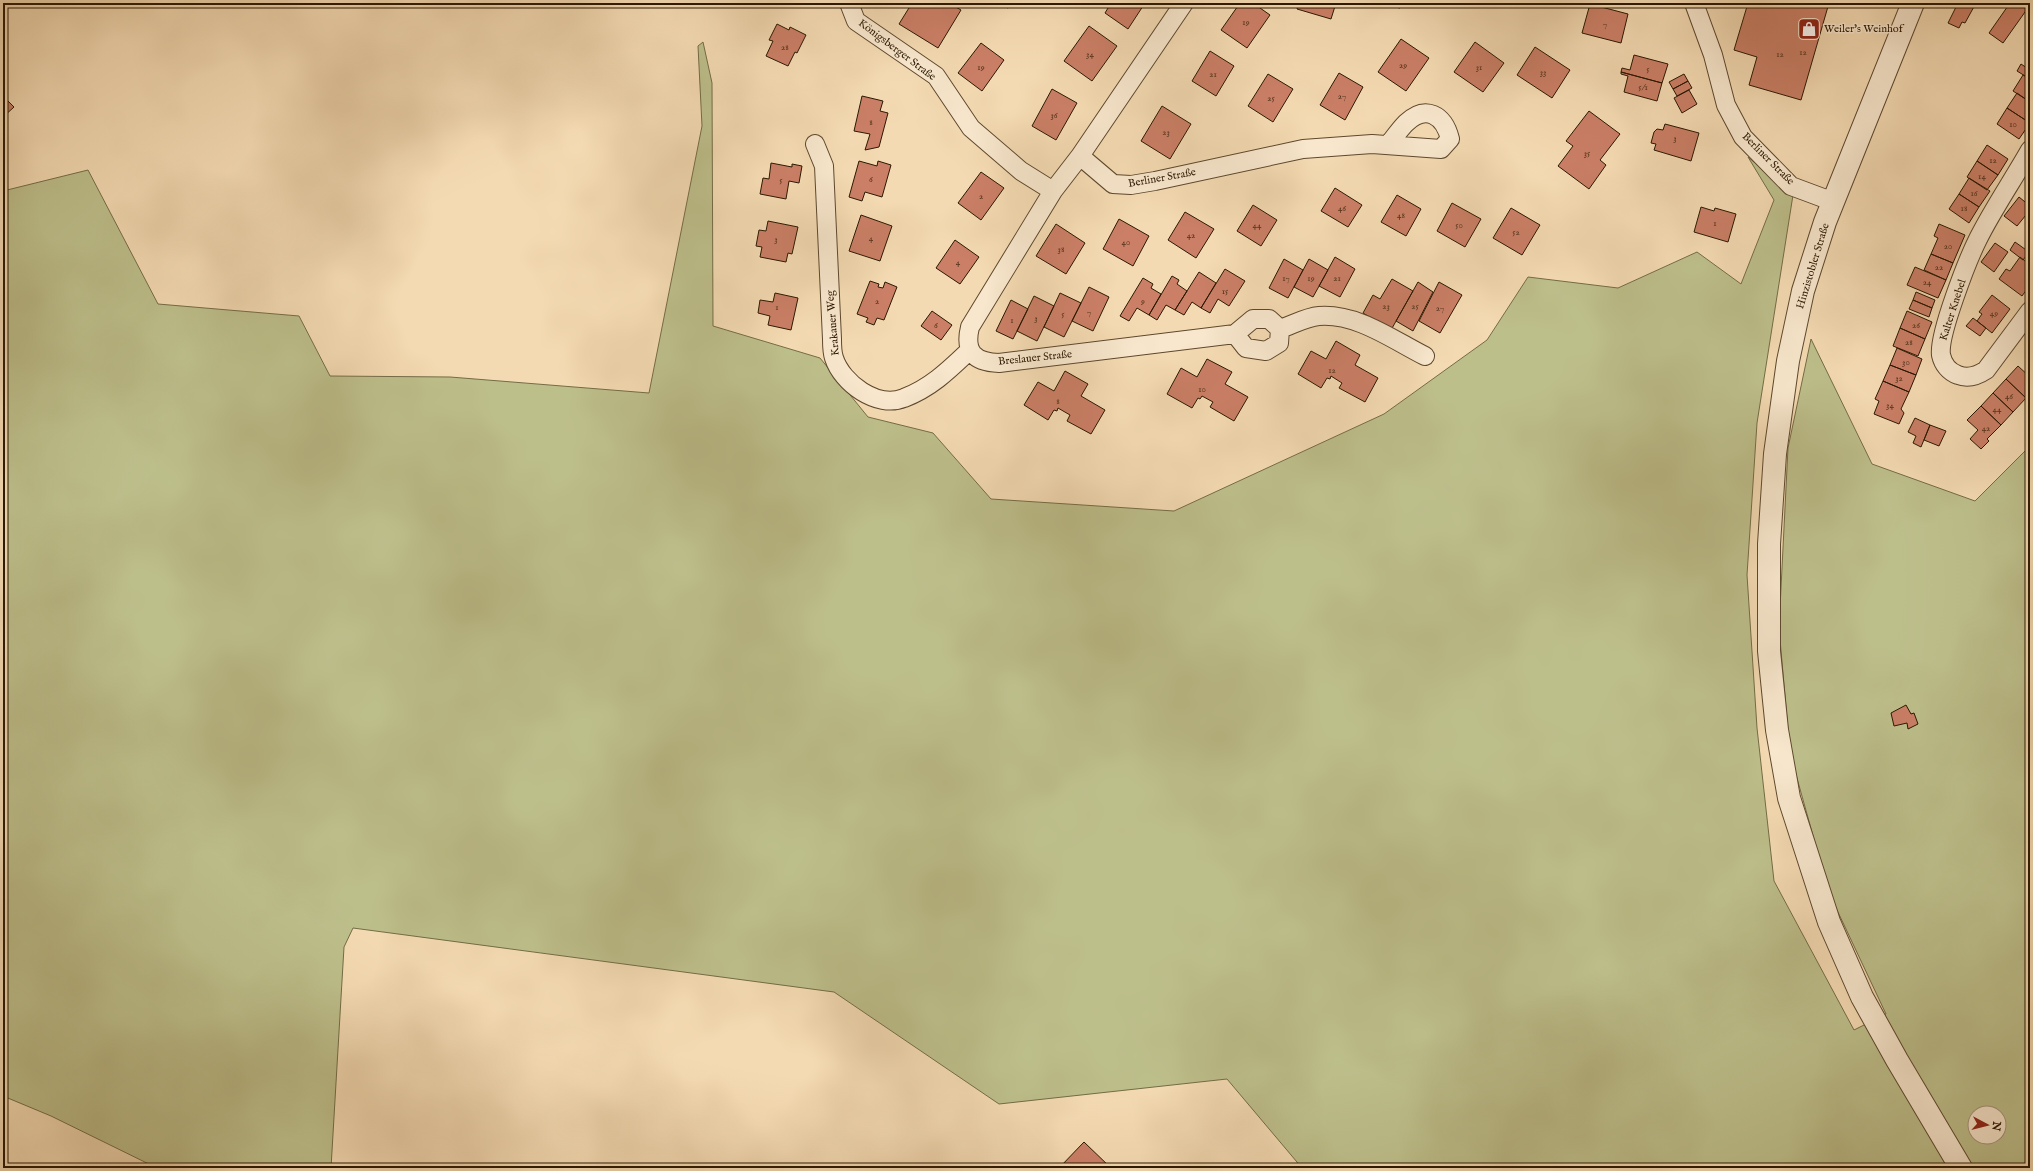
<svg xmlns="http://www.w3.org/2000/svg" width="2033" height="1171" font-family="'IM FELL English',serif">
  <rect width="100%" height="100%" fill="#f4dab2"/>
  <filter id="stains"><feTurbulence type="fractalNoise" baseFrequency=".005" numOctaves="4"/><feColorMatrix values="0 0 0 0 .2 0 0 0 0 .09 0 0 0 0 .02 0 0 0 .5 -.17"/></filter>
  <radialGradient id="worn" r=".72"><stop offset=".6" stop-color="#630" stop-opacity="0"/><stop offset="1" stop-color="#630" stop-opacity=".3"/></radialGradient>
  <path fill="#bdbf8b" stroke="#746c46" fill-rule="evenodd" d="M703 42 712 83 713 326 820 358 868 417 933 433 991 499 1174 511 1384 414 1487 340 1528 277 1618 288 1697 252 1741 284 1774 200 1748 157 1793 195 1757 423 1747 575 1757 728 1774 881 1854 1030 1886 1014 1829 893 1790 753 1779 628 1788 448 1811 339 1872 464 1975 501 2030 446V1168H1302L1227 1079 999 1104 834 992 353 928 344 947 331 1168H157L51 1116 3 1096V191L88 170 158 304 299 316 330 376 450 377 649 393 702 126 698 46ZM1975 1113H1999V1137H1975Z"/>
  <path fill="#ca7f66" stroke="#2b1802" d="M912 3H949L961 10 938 48 899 24Z
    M998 3H1011L1008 8Z
    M1111 3H1145L1128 29 1105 13Z
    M1240 3H1253L1270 15 1247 48 1221 30Z
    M1299 3H1336L1331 19 1297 9Z
    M1374 3H1401L1400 8Z
    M1748 3H1829L1801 100 1749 85 1757 57 1734 50Z
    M1958 3H1976L1965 23 1962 22 1959 28 1948 23Z
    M2010 3H2030V5L2003 43 1989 33Z
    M1590 4 1628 14 1621 43 1582 33Z
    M777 24 789 30 790 27 806 35 797 53 795 52 788 66 766 56 773 41 769 40Z
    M1089 26 1117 46 1092 81 1064 61Z
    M1401 39 1429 58 1406 91 1378 72Z
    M1475 42 1504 63 1483 92 1454 72Z
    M981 43 1004 60 982 91 958 73Z
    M1535 47 1570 70 1552 98 1517 75Z
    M1210 51 1234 66 1216 96 1192 81Z
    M1634 55 1668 64 1662 83 1621 72 1622 68 1630 70Z
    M2021 64 2027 68 2030 64V79L2017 71Z
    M1621 72 1662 83 1657 101 1624 92 1628 76 1621 74Z
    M1339 73 1363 87 1345 120 1320 105Z
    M1268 74 1293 89 1273 122 1248 106Z
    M1684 74 1688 81 1673 89 1669 82Z
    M2023 75 2030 79V102L2013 91Z
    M1688 81 1692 88 1677 96 1673 89Z
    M1052 89 1077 103 1056 140 1032 126Z
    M1689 90 1697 104 1682 113 1674 98Z
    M2017 93 2030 102V123L2007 108Z
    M3 96 14 107 3 117Z
    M862 96 883 101 880 111 888 113 879 147 865 150 870 134 854 131Z
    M1162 106 1191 124 1170 159 1141 141Z
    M2007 108 2030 123 2019 139 1997 124Z
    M1589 111 1620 134 1600 160 1606 165 1589 189 1558 166 1573 146 1566 141Z
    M1665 124 1699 133 1691 161 1654 150 1656 144 1651 143 1654 132 1657 129 1663 130Z
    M1987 145 2008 159 1998 175 1977 161Z
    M859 161 877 166 878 161 891 165 882 197 865 192 862 201 849 197Z
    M1977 161 1998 175 1987 190 1967 177Z
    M771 163 792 167V164L802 166 799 183 789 181 786 199 760 194 763 178 769 179Z
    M981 172 1004 188 981 220 958 203Z
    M1969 178 1990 191 1979 207 1959 194Z
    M1335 188 1362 205 1348 227 1321 211Z
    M1959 194 1979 207 1969 223 1949 209Z
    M1397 195 1421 209 1406 236 1381 222Z
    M2019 197 2030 206V210L2017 226 2004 216Z
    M1452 203 1481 219 1465 247 1437 231Z
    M1253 205 1277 220 1261 246 1237 231Z
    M1701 207 1714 211 1715 208 1736 214 1728 242 1694 232Z
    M1511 208 1540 225 1522 255 1493 238Z
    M1185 212 1214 229 1196 258 1168 240Z
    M861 215 892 226 880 261 849 251Z
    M1119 219 1149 236 1133 266 1103 249Z
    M768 221 798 227 792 254 788 253 786 262 760 257 762 247 756 246 759 230 766 231Z
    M1056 224 1085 243 1066 274 1036 256Z
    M1939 224 1965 235 1953 263 1931 254 1938 238 1934 236Z
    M955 240 979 257 960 284 936 268Z
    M2015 242 2029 252 2023 260 2010 250Z
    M1995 243 2008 252 1994 272 1981 262Z
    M1931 254 1953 263 1946 280 1924 270Z
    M1335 257 1355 269 1340 297 1319 286Z
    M2020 257 2030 265V285L2022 296 1999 279 2006 269 2010 271Z
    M1284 259 1303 270 1288 298 1269 288Z
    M1309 259 1328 270 1313 297 1294 287Z
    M1915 267 1946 280 1938 298 1907 285Z
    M1225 269 1245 281 1229 306 1218 299 1210 313 1201 308Z
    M1199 272 1216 283 1201 308 1192 302 1184 315 1175 310Z
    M1172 276 1179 280 1177 284 1187 291 1175 310 1166 305 1157 320 1149 315Z
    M1143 278 1153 284 1151 288 1161 294 1149 315 1137 308 1129 321 1120 316Z
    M1392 279 1413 291 1391 330 1363 313 1373 295 1380 299Z
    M870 281 879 284 878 287 883 288 885 282 897 287 884 320 877 318 874 325 866 322 868 318 857 314Z
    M1418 282 1433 292 1413 331 1396 321Z
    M1439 282 1462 295 1440 333 1419 321Z
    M1089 287 1109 297 1093 331 1072 321Z
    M1916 292 1935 300 1932 308 1913 300Z
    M775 293 798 298 791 330 768 325 770 316 758 313 760 300 773 302Z
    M1060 293 1081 303 1064 337 1044 327Z
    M1992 295 2010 309 1992 333 1977 321 1982 314 1979 312Z
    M1034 296 1054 306 1037 341 1017 331Z
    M1011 300 1028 309 1013 339 996 331Z
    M1913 300 1932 308 1929 317 1909 309Z
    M932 311 952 325 941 340 921 326Z
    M1907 311 1932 322 1925 339 1900 328Z
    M1973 318 1986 328 1980 336 1966 326Z
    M1900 328 1925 339 1918 356 1893 346Z
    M1336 341 1360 355 1355 365 1378 378 1365 402 1339 388 1342 383 1331 376 1330 379 1327 378 1321 388 1298 374 1311 351 1326 359Z
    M1897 348 1922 359 1916 375 1890 365Z
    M1207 359 1232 372 1225 384 1248 397 1234 421 1210 407 1213 402 1202 396 1200 399 1198 398 1192 408 1167 394 1181 368 1197 377Z
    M1890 365 1916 375 1909 392 1883 381Z
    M2018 366 2030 377V394L2026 398 2006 379Z
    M1065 371 1088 384 1081 396 1105 410 1091 434 1067 421 1070 415 1058 408 1057 411 1054 410 1048 420 1024 405 1038 382 1054 391Z
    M2006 379 2026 398 2013 412 1993 393Z
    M1883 381 1909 392 1901 409 1904 413 1899 424 1874 414 1879 401 1875 399Z
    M1993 393 2013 412 2001 425 1981 406Z
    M1981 406 2001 425 1987 439 1989 441 1981 449 1970 439 1978 430 1967 420Z
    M1915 418 1930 425 1921 447 1913 443 1916 436 1908 432Z
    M1930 425 1946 431 1939 446 1924 440Z
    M1906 705 1911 714 1914 713 1918 724 1908 729 1907 723 1894 726 1891 713Z
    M1084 1142 1111 1168H1059Z"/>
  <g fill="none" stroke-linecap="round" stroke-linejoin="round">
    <g stroke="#5d482e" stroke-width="20">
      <path id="minor" d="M849 3 856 21 936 76 971 128 1021 171 1053 191
        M1184 3 1080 156 1113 184 1131 185 1155 181 1303 149 1372 144 1441 149 1450 139C1444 115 1426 104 1406 123 1399 130 1394 138 1388 145
        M1694 3 1713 55 1726 105 1743 137 1791 186 1834 202
        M815 144 824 166 832 339C832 345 832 352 834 358 842 383 877 409 904 398 931 388 950 369 970 350
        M2030 150C2013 180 1993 209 1978 239 1968 259 1938 335 1941 355 1943 364 1949 372 1958 375 1968 379 1977 376 1986 370L2030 311
        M1080 156 1053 191 970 327C964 352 974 362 999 363L1235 334 1246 348 1266 351 1279 343 1280 329C1292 325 1306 317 1319 316 1357 313 1393 340 1425 356
        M1235 334 1253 319H1269L1280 329"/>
    </g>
    <g stroke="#5d482e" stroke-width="24">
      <path id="tertiary" d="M1913 3 1825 222 1803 291 1788 361 1775 454 1769 544V651L1777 730 1789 798 1829 922 1862 997 1897 1060 1961 1168"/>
    </g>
    <use href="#minor" stroke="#f8e7cd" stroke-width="18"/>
    <use href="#tertiary" stroke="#f8e7cd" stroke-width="22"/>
  </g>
  <defs>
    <g id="shop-square" transform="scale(1.15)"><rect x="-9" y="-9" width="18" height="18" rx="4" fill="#8f2418" stroke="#f8e7cd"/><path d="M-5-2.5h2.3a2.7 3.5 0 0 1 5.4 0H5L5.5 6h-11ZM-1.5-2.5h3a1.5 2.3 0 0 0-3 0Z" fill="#fff"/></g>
  </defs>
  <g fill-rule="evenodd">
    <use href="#shop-square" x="1809" y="29"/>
  </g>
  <g text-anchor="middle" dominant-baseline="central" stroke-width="3" stroke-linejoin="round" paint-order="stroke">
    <g font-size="9" fill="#53321b">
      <text x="1246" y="22">19</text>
      <text x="1605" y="24">7</text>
      <text x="785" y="47">28</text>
      <text x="1803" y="52">12</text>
      <text x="1090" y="54">34</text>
      <text x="1780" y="54">12</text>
      <text x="1403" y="65">29</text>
      <text x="981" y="67">19</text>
      <text x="1479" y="67">31</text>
      <text x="1648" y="69">5</text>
      <text x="1543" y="72">33</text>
      <text x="1213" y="74">21</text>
      <text x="1643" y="87">5/1</text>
      <text x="1342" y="96">27</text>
      <text x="1271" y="98">25</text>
      <text x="1054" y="115">36</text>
      <text x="871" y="122">8</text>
      <text x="2013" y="124">10</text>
      <text x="1166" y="132">23</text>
      <text x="1675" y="138">3</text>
      <text x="1587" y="153">35</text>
      <text x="1993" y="160">12</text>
      <text x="1982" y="176">14</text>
      <text x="871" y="179">6</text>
      <text x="781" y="180">5</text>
      <text x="1974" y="193">16</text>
      <text x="981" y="196">2</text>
      <text x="1342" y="208">46</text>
      <text x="1964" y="208">18</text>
      <text x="1401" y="215">48</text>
      <text x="1715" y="223">1</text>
      <text x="1257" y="225">44</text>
      <text x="1459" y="225">50</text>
      <text x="1516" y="232">52</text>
      <text x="1191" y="235">42</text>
      <text x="871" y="238">4</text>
      <text x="776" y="239">3</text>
      <text x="1126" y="242">40</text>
      <text x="1948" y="246">20</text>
      <text x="1061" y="249">38</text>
      <text x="958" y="262">4</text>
      <text x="1939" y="267">22</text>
      <text x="1286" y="278">17</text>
      <text x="1311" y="278">19</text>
      <text x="1337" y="278">21</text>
      <text x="1927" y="282">24</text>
      <text x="1225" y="291">15</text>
      <text x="877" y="301">2</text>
      <text x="1143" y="301">9</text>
      <text x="1386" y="306">23</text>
      <text x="1415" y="306">25</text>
      <text x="777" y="307">1</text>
      <text x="1440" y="308">27</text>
      <text x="1089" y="312">7</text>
      <text x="1994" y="313">49</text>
      <text x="1063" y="314">5</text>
      <text x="1036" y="318">3</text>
      <text x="1012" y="320">1</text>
      <text x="936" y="325">6</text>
      <text x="1916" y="325">26</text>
      <text x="1909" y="342">28</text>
      <text x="1906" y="362">30</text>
      <text x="1332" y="370">12</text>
      <text x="1899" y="378">32</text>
      <text x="1202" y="389">10</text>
      <text x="2009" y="396">46</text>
      <text x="1058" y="401">8</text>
      <text x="1890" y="405">34</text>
      <text x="1997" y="409">44</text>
      <text x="1986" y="428">42</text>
    </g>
    <g font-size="11" fill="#2b1802" stroke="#f8e7cd" text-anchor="start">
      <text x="1824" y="29">Weiler's Weinhof</text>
    </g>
    <g font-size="11" fill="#2b1802" stroke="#f8e7cd">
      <text transform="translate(897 50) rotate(37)">Königsberger Straße</text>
      <text transform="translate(1768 159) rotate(45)">Berliner Straße</text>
      <text transform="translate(1162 178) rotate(-10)">Berliner Straße</text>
      <text transform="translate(1813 266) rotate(-73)">Hinzistobler Straße</text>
      <text transform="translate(1953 310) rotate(-72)">Kalter Knebel</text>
      <text transform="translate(833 323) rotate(-95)">Krakauer Weg</text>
      <text transform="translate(1035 358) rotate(-6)">Breslauer Straße</text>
    </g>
  </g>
  <rect width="2033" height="1171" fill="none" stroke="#f4dab2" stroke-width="16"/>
  <rect x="4" y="4" width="2025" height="1163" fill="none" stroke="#2b1802" stroke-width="2"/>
  <rect x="8" y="8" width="2017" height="1155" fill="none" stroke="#2b1802"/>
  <g transform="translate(1987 1125) rotate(97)"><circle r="19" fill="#f8e7cd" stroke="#a6947c"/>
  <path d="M0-3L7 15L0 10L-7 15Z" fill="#8f2418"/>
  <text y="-6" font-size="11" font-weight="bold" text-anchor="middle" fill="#2b1802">N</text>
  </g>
  <rect width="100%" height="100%" filter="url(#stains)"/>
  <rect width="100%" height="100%" fill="url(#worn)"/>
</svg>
